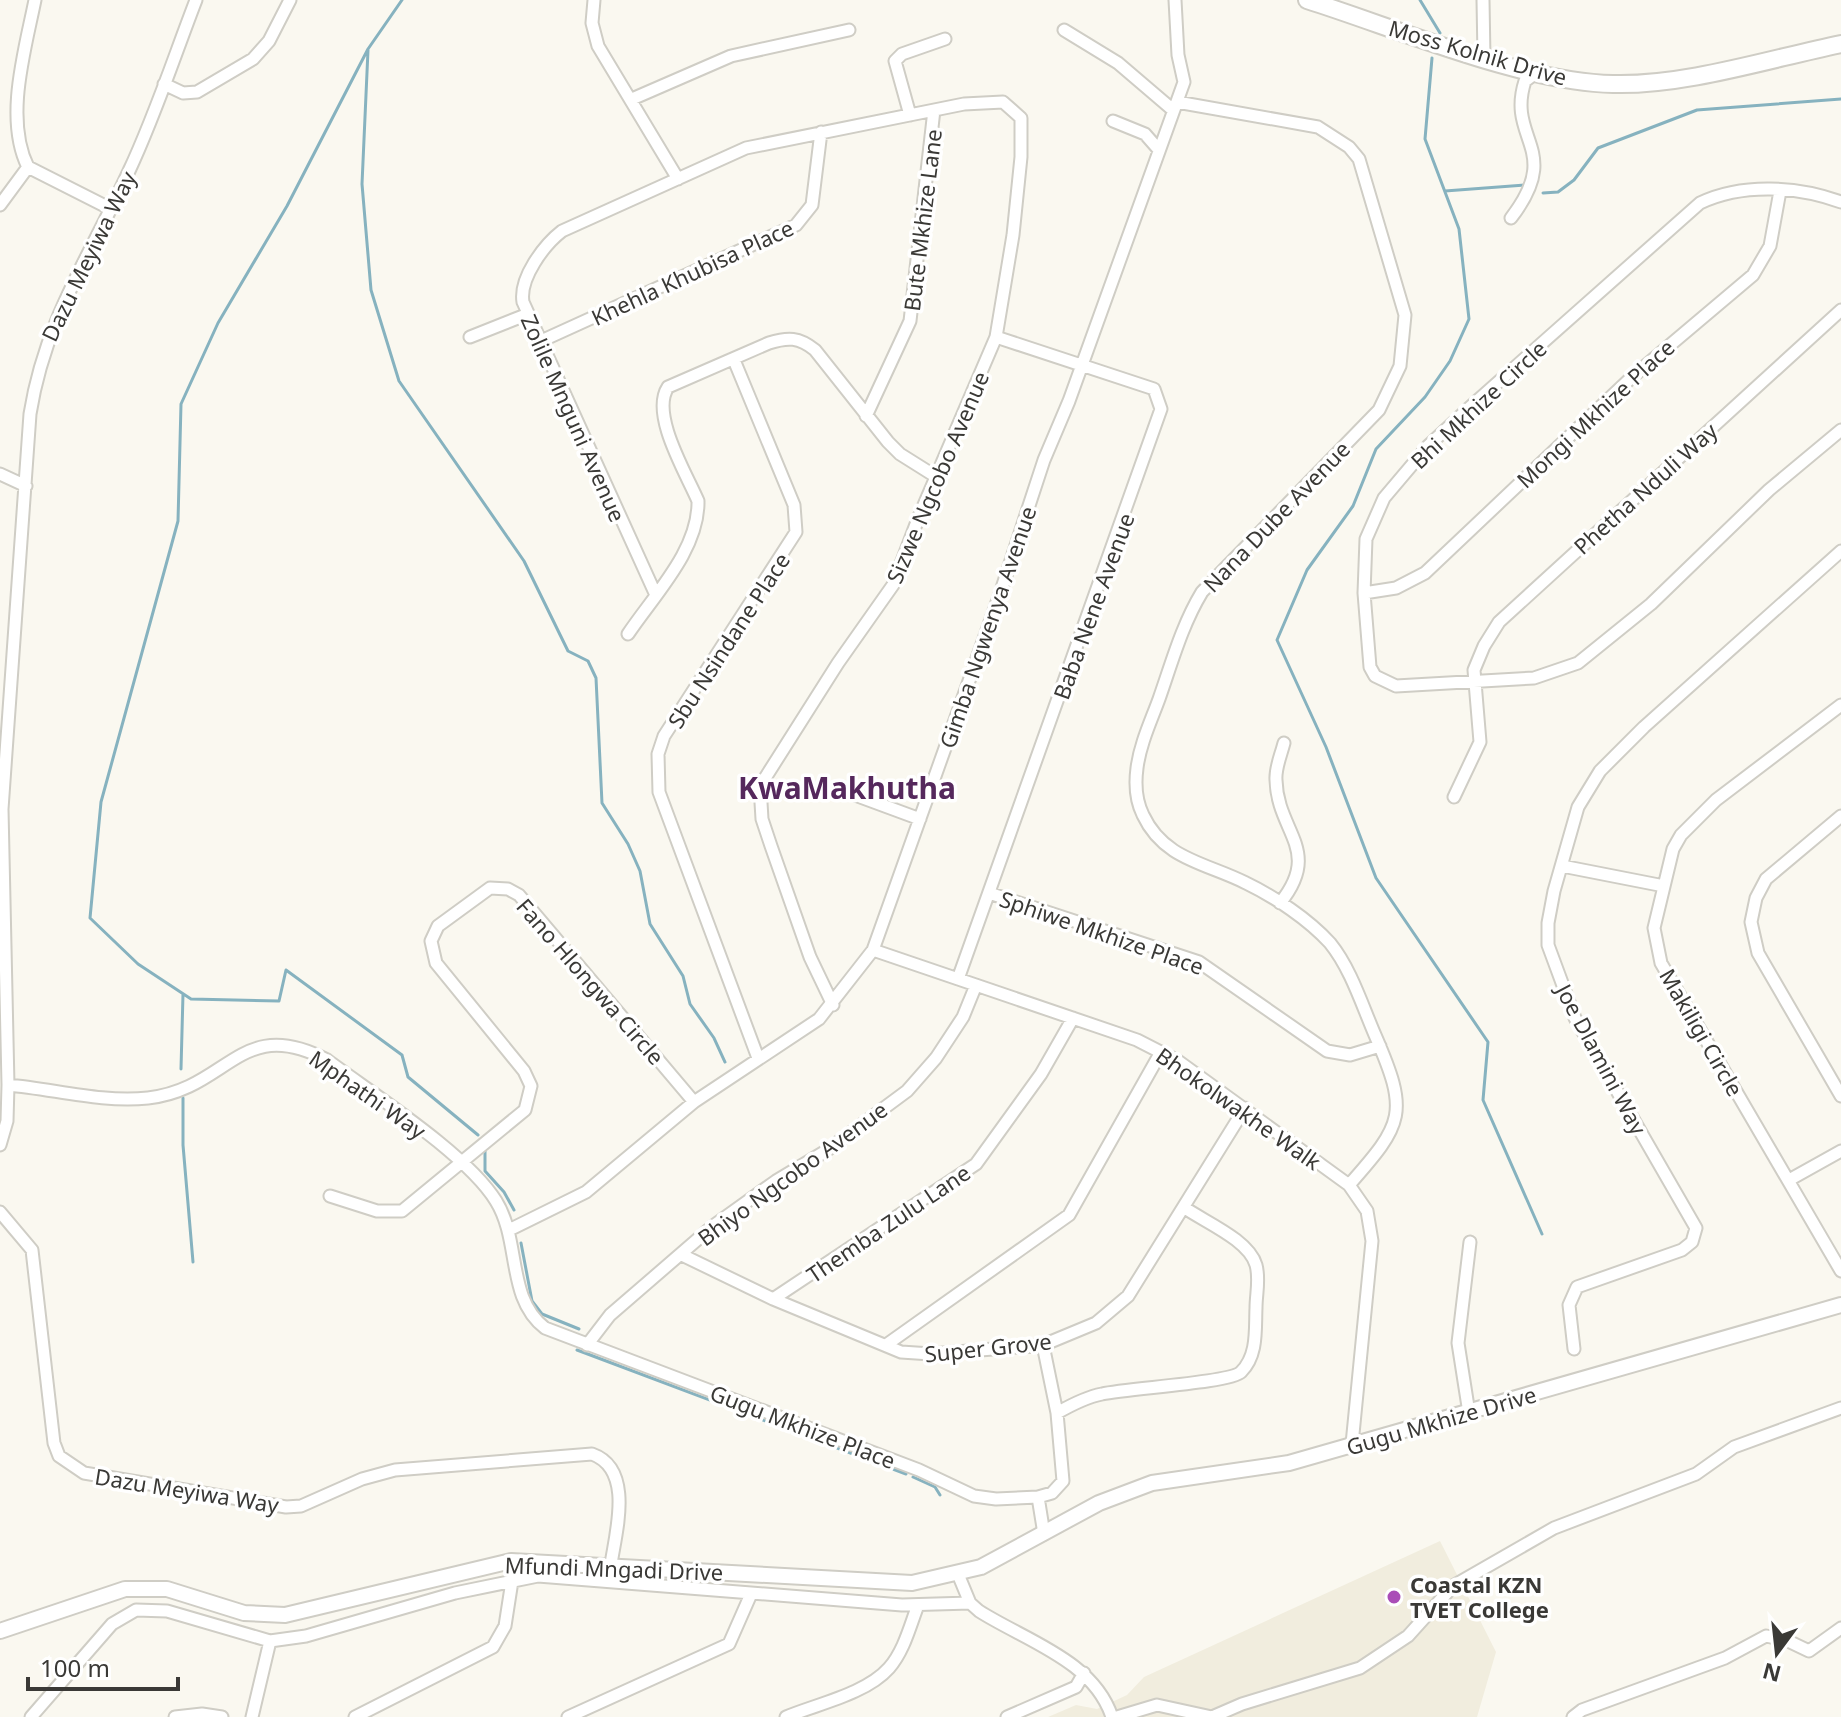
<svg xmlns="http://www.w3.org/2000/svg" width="1841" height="1717" font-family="'Noto Sans',sans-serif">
  <rect width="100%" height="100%" fill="#faf8f0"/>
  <path fill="#f1edde" d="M1440 1541 1496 1652 1477 1717H1048L1076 1705 1097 1709 1127 1695 1144 1677Z"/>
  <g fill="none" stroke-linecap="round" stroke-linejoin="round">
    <path stroke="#86b2bf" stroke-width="3" d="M402 0 368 49 287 206 218 323 181 404 178 521 101 802 90 918 138 964 191 999 279 1001 286 970 402 1055 408 1077 478 1135
      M1420 0 1440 33
      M368 50 362 184 371 290 399 381 524 561 568 651 588 661 596 678 602 803 628 844 640 871 650 924 683 976 690 1004 714 1038 725 1062
      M1432 58 1425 139 1459 229 1469 319 1450 361 1425 397 1376 449 1353 506 1307 570 1277 640 1326 747 1376 878 1488 1042 1483 1100 1542 1234
      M1445 191 1525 185
      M1543 193 1558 192 1574 180 1598 148 1697 110 1841 99
      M181 1069 183 994
      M183 1098V1145L193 1262
      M485 1151V1171L504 1192 514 1210
      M521 1243 532 1301 542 1314 579 1329
      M577 1350 906 1474
      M913 1477 935 1487 940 1495"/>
    <g stroke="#cfcdc5" stroke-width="15">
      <path id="minor" d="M35 0C25 50 4 119 28 167L111 209
        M594 0 592 23 598 46 678 179
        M1483 0 1484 57
        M1064 30 1118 63 1173 110
        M164 84 183 93 197 92 253 59 269 41 290 0
        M632 99 731 56 849 30
        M1177 102 1318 127 1349 147 1359 159 1405 315 1400 366 1379 410 1202 592C1182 625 1172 662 1159 699 1151 721 1140 744 1137 768 1135 783 1136 801 1143 815 1164 860 1207 863 1246 883 1275 897 1308 919 1330 943 1351 969 1362 1005 1375 1035 1409 1113 1404 1123 1349 1185
        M910 115 895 61 902 54 945 39
        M1113 121 1145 134 1159 150
        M1841 202C1797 186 1742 183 1700 203L1469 408 1428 446 1384 498 1366 539 1364 593 1370 667 1375 676 1396 686 1534 678 1578 663 1651 604 1769 490 1841 430
        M0 205 28 167
        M1511 218C1564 149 1506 140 1525 81L1537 72
        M470 337 528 314
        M541 341 796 225 812 205 821 132
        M734 360 794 505 796 532 664 736 658 754 659 792 758 1058
        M866 416 910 321 934 110
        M0 474 26 486
        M655 593 523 302C519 278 544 245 562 231L746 148 964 104 1003 102 1021 118V157L1013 235 996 337 918 519 893 585 838 663 760 786 762 819 771 846 810 957 833 1005
        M1364 593 1396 588 1425 573 1631 378 1753 275 1770 246 1780 191
        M628 634C654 595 699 550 698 501 686 473 650 414 668 387L769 343C788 337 799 337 815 350L888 442 900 454 935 476
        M1841 705 1716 800 1681 835 1673 849 1654 928 1661 963 1841 1271
        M855 795 920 819
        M1454 797 1480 742 1474 670 1484 646 1499 622 1841 310
        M1841 816 1766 879 1756 898 1751 922 1758 953 1841 1096
        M1562 866 1664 886
        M989 893 1199 962 1327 1051 1350 1055 1380 1046
        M1280 903C1323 850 1277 832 1276 780 1275 768 1281 755 1284 743
        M873 950 1137 1040 1178 1061 1349 1185 1367 1211 1372 1241 1352 1444
        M958 979 1161 409 1154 389 996 337
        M8 1085C54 1089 102 1103 148 1098 229 1089 240 1014 327 1060 374 1095 467 1154 496 1201 521 1241 506 1298 545 1328L919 1470 974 1496 996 1499 1038 1497 1052 1493 1063 1481 1057 1413 1043 1345
        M0 1145 7 1121 8 1085 2 809 30 414C45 320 90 256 129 171 155 116 174 57 196 0
        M1789 1180 1841 1151
        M330 1196 377 1211H402L525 1110 531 1086 524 1071 436 963 431 941 438 926 490 888 508 889 519 895 694 1102
        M0 1212 32 1250 54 1443 59 1456 84 1473 286 1507 301 1506 362 1479 395 1470 592 1454C634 1469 616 1531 611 1564
        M509 1230 586 1192 694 1102 819 1019 873 950 1000 594 1044 460 1069 401 1184 82 1178 55 1175 0
        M682 1255 773 1299 901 1352 931 1354 1043 1345 1096 1323 1128 1296 1245 1108
        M773 1299 976 1164 1041 1074 1073 1018
        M587 1345 610 1315 713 1226 776 1181 826 1151 907 1091 936 1058 963 1017 976 985
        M886 1345 1069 1215 1161 1052
        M1574 1349 1569 1305 1577 1287 1682 1250 1692 1242 1696 1228 1575 1018 1548 945V923L1554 891 1578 807 1600 771 1644 727 1841 551
        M1057 1413C1071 1405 1086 1397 1102 1394 1128 1388 1230 1383 1241 1372 1258 1355 1255 1330 1256 1308 1256 1294 1260 1279 1256 1265 1249 1240 1205 1222 1185 1208
        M1469 1413 1458 1343 1470 1242
        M1038 1497 1044 1534
        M958 1574 970 1603 979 1611C1026 1641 1093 1660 1112 1717
        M31 1717 112 1624 136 1610 167 1611 270 1641 306 1636 455 1593 538 1576 902 1605 970 1603
        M175 1717 202 1714 222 1717
        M252 1717 270 1641
        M355 1717 493 1647 505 1626 512 1581
        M568 1717 729 1644 751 1594
        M786 1717C817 1704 866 1694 889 1668 904 1651 910 1626 918 1605
        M1007 1717 1076 1687 1084 1673
        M1117 1717 1157 1705 1212 1717 1242 1704 1360 1668 1408 1636 1453 1586 1554 1528 1696 1474 1734 1447 1841 1408
        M1573 1717 1582 1710 1725 1658 1766 1636 1786 1640 1809 1651 1841 1628"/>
    </g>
    <g stroke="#cfcdc5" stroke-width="18">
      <path id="tertiary" d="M0 1631 125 1589H167L244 1613 285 1615 511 1561 912 1583 981 1567 1099 1503 1152 1483 1289 1463 1841 1305"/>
    </g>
    <g stroke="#cfcdc5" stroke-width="20">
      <path id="secondary" d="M1307 0C1396 28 1521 82 1613 84 1685 86 1769 59 1841 44"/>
    </g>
    <use href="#minor" stroke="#fff" stroke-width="11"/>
    <use href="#tertiary" stroke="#fff" stroke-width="14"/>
    <use href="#secondary" stroke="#fff" stroke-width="16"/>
  </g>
  <circle fill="#aa4db7" stroke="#fff" stroke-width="3" cx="1394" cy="1597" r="8"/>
  <g text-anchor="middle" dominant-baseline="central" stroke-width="7" stroke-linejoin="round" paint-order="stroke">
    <g font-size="22" fill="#3a3936" stroke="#fff">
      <text transform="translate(1478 52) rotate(16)">Moss Kolnik Drive</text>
      <text transform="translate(922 220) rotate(-83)">Bute Mkhize Lane</text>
      <text transform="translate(88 256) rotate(-64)">Dazu Meyiwa Way</text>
      <text transform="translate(692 272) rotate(-25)">Khehla Khubisa Place</text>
      <text transform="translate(1478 404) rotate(-43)">Bhi Mkhize Circle</text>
      <text transform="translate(1595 413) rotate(-43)">Mongi Mkhize Place</text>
      <text transform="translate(574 418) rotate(66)">Zolile Mnguni Avenue</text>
      <text transform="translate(937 477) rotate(-67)">Sizwe Ngcobo Avenue</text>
      <text transform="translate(1645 488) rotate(-42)">Phetha Nduli Way</text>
      <text transform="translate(1276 516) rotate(-46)">Nana Dube Avenue</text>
      <text transform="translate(1093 606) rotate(-70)">Baba Nene Avenue</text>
      <text transform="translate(987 627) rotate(-71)">Gimba Ngwenya Avenue</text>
      <text transform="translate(728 640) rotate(-57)">Sbu Nsindane Place</text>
      <text transform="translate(1102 932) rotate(19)">Sphiwe Mkhize Place</text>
      <text transform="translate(591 981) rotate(49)">Fano Hlongwa Circle</text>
      <text transform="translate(1702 1032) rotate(60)">Makiligi Circle</text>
      <text transform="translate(1602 1059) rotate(62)">Joe Dlamini Way</text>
      <text transform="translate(368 1094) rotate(35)">Mphathi Way</text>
      <text transform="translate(1239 1108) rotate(35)">Bhokolwakhe Walk</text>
      <text transform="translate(792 1173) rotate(-36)">Bhiyo Ngcobo Avenue</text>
      <text transform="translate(888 1223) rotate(-34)">Themba Zulu Lane</text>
      <text transform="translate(988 1347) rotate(-6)">Super Grove</text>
      <text transform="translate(1441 1420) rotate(-16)">Gugu Mkhize Drive</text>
      <text transform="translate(803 1426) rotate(21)">Gugu Mkhize Place</text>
      <text transform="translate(187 1490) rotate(9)">Dazu Meyiwa Way</text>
      <text transform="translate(614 1568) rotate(2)">Mfundi Mngadi Drive</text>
    </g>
    <g font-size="22" font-weight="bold" fill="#3a3936" stroke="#fff" text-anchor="start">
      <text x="1410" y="1584">Coastal KZN<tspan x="1410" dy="25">TVET College</tspan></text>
    </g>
    <g font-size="30" font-weight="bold" fill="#55285c" stroke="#fff">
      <text x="847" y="787">KwaMakhutha</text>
    </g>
  </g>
  <g transform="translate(1777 1653) rotate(195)" stroke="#ffffff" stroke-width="6" paint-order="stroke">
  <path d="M0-6L14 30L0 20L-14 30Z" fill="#3a3936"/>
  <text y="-12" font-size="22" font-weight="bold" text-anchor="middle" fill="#3a3936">N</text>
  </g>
  <path d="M28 1677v12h150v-12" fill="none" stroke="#3a3936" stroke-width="4"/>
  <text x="40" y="1677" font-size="24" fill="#3a3936" stroke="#ffffff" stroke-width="6" paint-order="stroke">100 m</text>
</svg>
